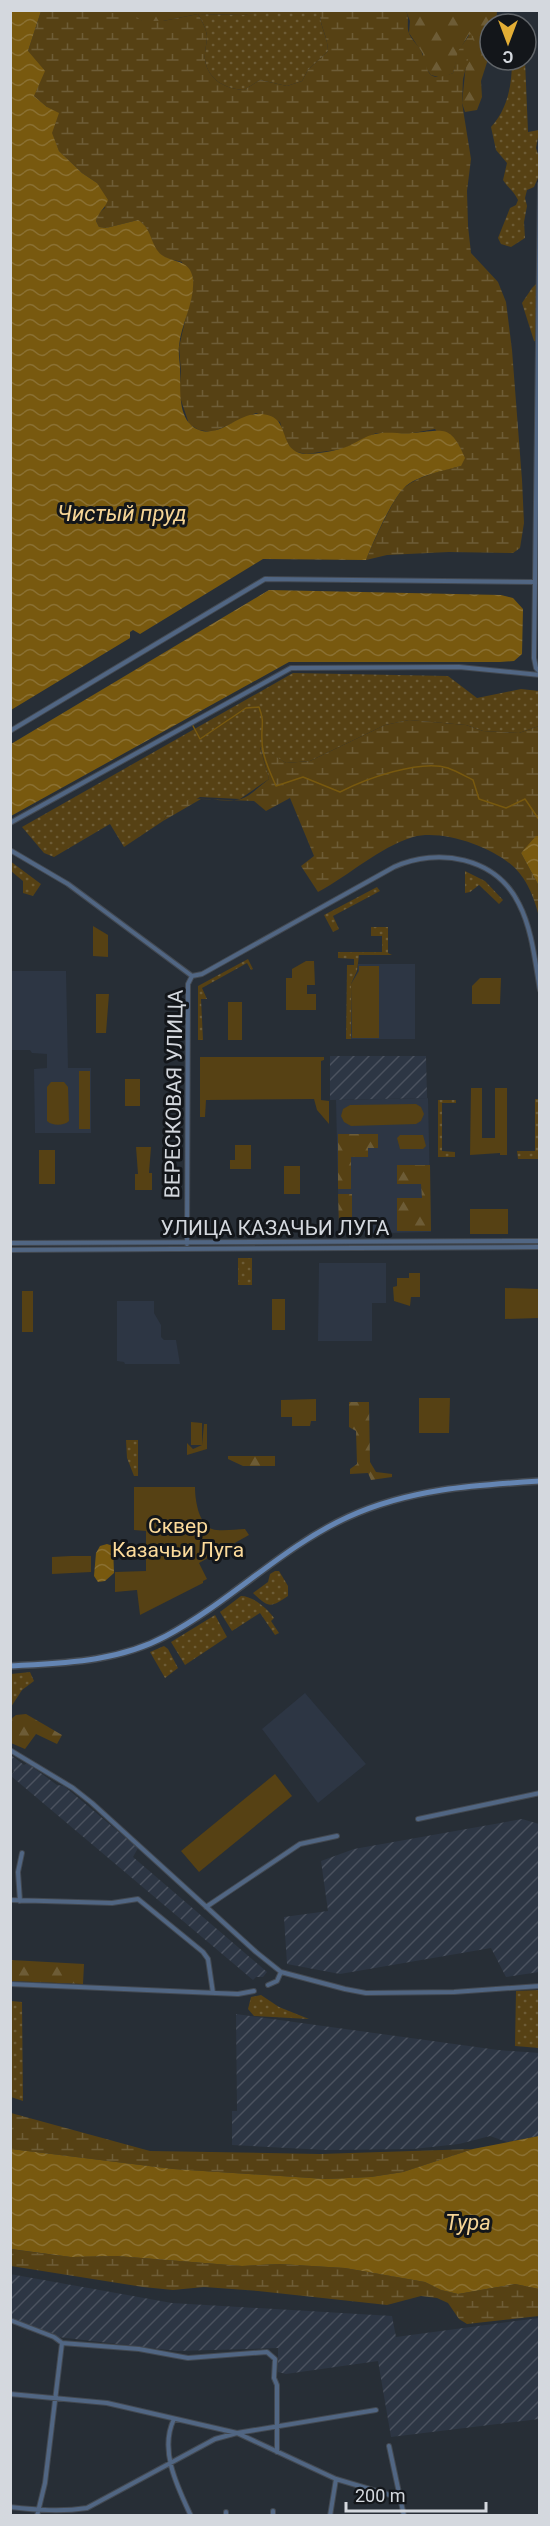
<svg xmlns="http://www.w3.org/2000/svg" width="550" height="2526" font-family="Roboto,sans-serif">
  <defs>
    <pattern id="industrial-furrows" width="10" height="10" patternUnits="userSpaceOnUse" patternTransform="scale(1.5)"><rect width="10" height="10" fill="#2d3644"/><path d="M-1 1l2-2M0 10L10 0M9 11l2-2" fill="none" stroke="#4b525f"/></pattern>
    <pattern id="grass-dots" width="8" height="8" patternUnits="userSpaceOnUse" patternTransform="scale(1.5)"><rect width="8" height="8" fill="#564114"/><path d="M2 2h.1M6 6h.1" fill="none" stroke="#6d5c36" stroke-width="1.8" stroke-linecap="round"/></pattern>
    <pattern id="forest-firs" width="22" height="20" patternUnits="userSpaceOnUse" patternTransform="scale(1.5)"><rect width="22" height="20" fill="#564114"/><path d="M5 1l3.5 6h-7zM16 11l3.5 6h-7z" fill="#6d5c36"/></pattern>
    <pattern id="wetland-marsh" width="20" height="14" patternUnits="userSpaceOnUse" patternTransform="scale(1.5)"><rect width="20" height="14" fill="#564114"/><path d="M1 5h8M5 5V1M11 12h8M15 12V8" fill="none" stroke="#6d5c36"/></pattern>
    <pattern id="water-waves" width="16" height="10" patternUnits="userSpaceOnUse" patternTransform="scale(1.5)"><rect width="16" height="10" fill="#78590f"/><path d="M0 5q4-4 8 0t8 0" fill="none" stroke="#8a7032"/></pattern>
  </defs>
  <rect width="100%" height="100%" fill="#272e36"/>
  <path fill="#2d3644" d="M358 964H415V1039H351V984L358 971Z
    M10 971H66L68 1068H91V1133H35L34 1069 47 1068V1054L32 1053 30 1050H11Z
    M428 1098 431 1232 339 1234 336 1100Z
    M319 1263H386V1303H372V1341H318Z
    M117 1301H154V1313L161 1325V1337L164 1340H176L180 1364H125L124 1362 117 1361Z
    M305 1693 366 1764 318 1803 262 1729Z"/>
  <path fill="url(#industrial-furrows)" d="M330 1056H426L427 1098 330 1100Z
    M11 1755 24 1765 27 1763 57 1785 64 1786 138 1848 133 1857 267 1972 263 1977H256L253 1980 11 1776 14 1771 11 1768Z
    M522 1819 539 1824V1972L506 1977 491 1948 340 1974 287 1964 284 1917 328 1911 321 1861 354 1849Z
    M236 2014 498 2050 539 2053V2136L507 2142 490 2136 459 2144 413 2149 326 2150 232 2145V2111H237Z
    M10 2274 172 2303 392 2316 396 2337 539 2318V2419L391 2437 378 2361 286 2374 278 2372V2348L177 2351 58 2337 11 2318Z"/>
  <path fill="url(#grass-dots)" d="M265 10 320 11C319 26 328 36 328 51L308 70 302 81 287 86 260 80 244 90C226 89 208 80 205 60 204 52 207 44 207 36 206 28 202 21 198 14L244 15Z
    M512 60H525L528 132 539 130V132L536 148 539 157 538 178 534 187 527 190 525 198 527 206 524 222 525 238 511 247 501 244 498 238 510 208 516 205 518 200C514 191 508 188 503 180L507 163 496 150 491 127C508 109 512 84 512 60Z
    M537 283 539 343 534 341 522 303 532 288Z
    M293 673 448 676 477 698 521 689 539 691V726L519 733 483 731 466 725 409 720 385 725 310 761 286 763 260 747 269 779 240 799 200 797 166 816 163 821 124 847 110 824 54 857 44 853 22 827Z
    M10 861 41 884 33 896 23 893V881L11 871Z
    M465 871 485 881 503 900 499 904 479 885 470 892 465 893Z
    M377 887 380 891 333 916 339 929 333 932 324 915Z
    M371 927H388V953L392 955H359L357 971 351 984V1039H346L347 965H354V959L338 958V952H382V936H371Z
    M248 959 253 969 251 970 247 963 202 988 207 999H201L203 1040H198V986Z
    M535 1099H539V1159H518L517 1151H535Z
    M438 1100H456V1103H442V1151L455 1152V1157H438Z
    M238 1258H252V1285H238Z
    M126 1440H138V1476H134L127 1458Z
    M275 1571H279L288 1586V1596C270 1608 269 1608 253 1593L268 1582 270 1574Z
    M241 1596C253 1596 268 1609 274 1618L271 1621 279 1633 275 1635 260 1613 232 1631 220 1612Z
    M215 1615 227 1637 185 1665 171 1642Z
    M164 1646 168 1649 178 1668 165 1678 150 1652Z
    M30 1672 34 1681 22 1690 11 1707V1674Z
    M539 1990V2048L515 2046 516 1991Z
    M261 1995 279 2007 309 2019 254 2016 248 2009 251 1997Z
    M11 2001 22 2002 23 2101 11 2097Z"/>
  <path fill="url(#forest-firs)" d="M92 11H265L244 15 198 14 163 21H142Z
    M406 11H497L496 24H490V53L481 81 482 97 477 110 465 112 462 103 469 34 459 51 453 73 442 78 431 75 423 64V54L409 33 410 21Z
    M338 1134H378V1148H368V1157H351V1189H338Z
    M397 1165H430L431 1231H397V1198H422L421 1184H397Z
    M338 1194H352V1224L339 1225Z
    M349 1402H369L370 1462 376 1472 392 1474V1477L371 1480 368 1473 350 1474V1469L357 1464 356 1431 349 1427Z
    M228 1456H275V1466H243L228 1459Z
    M26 1714 62 1735 57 1744 36 1734 25 1749 11 1743V1719L16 1715Z
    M11 1960 84 1964 83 1984 11 1981Z"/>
  <path fill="url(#wetland-marsh)" d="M41 11H92L134 15 142 21H163L198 14C202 21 206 28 207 36 207 44 204 52 205 60 208 80 226 89 244 90L260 80 287 86 302 81 308 70 328 51C328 36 319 25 320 11H406C410 18 406 26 409 33 411 40 419 45 422 53 428 71 427 84 453 73L458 51 470 34 474 37 463 79 462 103 471 159 467 191 468 226 471 253 498 282 506 302 512 350 522 480 524 523 520 548 513 553 449 552 387 555 366 560C372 545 394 496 405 487 421 475 443 470 461 466L435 429 413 433H376L343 449 306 454 293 451 285 440 280 422 256 413 212 432 199 430 189 424 179 394 181 372 179 347 191 295 182 262C176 260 167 260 163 256 149 248 152 228 138 220L106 228 99 227 96 221 98 214 105 208 97 183 82 173 59 151 51 133 47 107 34 96 28 51Z
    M409 720 466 725 483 731 519 733 539 726V836L521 853 539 886V917C535 900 528 881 515 868 493 847 443 829 413 837 378 848 350 875 318 892L301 866 314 856 290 798 266 811 254 801 201 799 163 821C185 784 212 806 241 799 250 796 261 785 269 779L260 746 286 763 310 761 385 725Z
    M11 2113 150 2151 320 2154 473 2149 403 2172 371 2177 326 2179 173 2169 11 2149Z
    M10 2249 71 2257 117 2256 242 2266 279 2264 345 2268 425 2282 441 2290 458 2294 515 2284 539 2289V2316L467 2324 459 2319 448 2303 437 2298 421 2296 387 2305 258 2291 204 2287 173 2290 143 2287 11 2266Z"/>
  <path fill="#564114" d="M93 926 108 935V957L93 956Z
    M306 961H314L315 985H307V994H316V1010H286V978H292V969Z
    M359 966H379V1038H352L351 984 359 971Z
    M480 978H501L500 1004H472V986Z
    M96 994H109L106 1033H96Z
    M228 1002H242V1040H228Z
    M200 1057H324V1060L321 1061V1100L329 1101V1124L317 1110 314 1099 206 1100 205 1117H200Z
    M79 1071H90V1129H79Z
    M125 1079H140V1106H125Z
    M51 1082H64L68 1087 69 1121C64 1126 52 1126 47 1121V1087Z
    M471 1088H482V1138H495V1088H507V1155H500V1153L470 1155Z
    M416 1104 421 1107 424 1114 421 1121 416 1124 351 1126 344 1122 341 1116 343 1109 350 1105Z
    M400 1135H423L426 1146 423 1149H400L397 1138Z
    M235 1145H251V1169H230V1160H235Z
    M136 1147H151L149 1173H152V1190H135V1174H138Z
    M39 1150H55V1184H39Z
    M284 1166H300V1194H284Z
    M470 1209H508V1234H470Z
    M409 1273H420V1297H411L410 1306 394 1301 393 1287 397 1286V1278H409Z
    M505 1288 539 1289V1318L505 1319Z
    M22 1291H33V1332H22Z
    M272 1299H285V1330H272Z
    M419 1398H450L449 1433H419Z
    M316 1399V1421H311L310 1426H292V1417H281V1400Z
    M191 1422 202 1423V1445L204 1424H207V1449L187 1455V1443L193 1449 202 1445H191Z
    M134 1487H195C195 1498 198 1524 212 1529 221 1532 236 1529 245 1529L249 1535 199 1563 207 1579 203 1581V1583L140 1615 137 1590 115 1592V1572L146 1571V1531L134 1530Z
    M71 1556H91V1572L52 1574V1557Z
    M275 1774 292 1796 199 1872 181 1851Z"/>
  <path fill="url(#water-waves)" d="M41 11 28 51 45 71 34 96 47 107 59 113 52 133 59 151 82 173 97 183 108 200C105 209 98 212 96 221L99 227 106 228 138 220C150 227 150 239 157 250 167 265 190 256 193 279 195 302 181 324 179 346 178 353 180 362 180 369 181 388 176 421 199 430 220 438 238 413 259 414 294 414 275 452 306 454 317 454 336 451 346 447 356 443 365 436 375 434 386 431 400 434 412 433 444 431 450 423 465 458L461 466C446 470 415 476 404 488 391 501 373 542 366 560L263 559 140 634 133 630 130 632V638L11 710 10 11Z
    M269 590 501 595 513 598 523 609 522 654 514 661 500 662H289L11 816V744Z
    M536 836H539V886L521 853Z
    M107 1544 113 1546 114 1573 105 1581 98 1582 94 1576 96 1553 100 1546Z
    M539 2136V2289L515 2284 458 2294 441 2290 425 2282 345 2268 279 2264 242 2266 117 2256 71 2257 11 2249V2149L173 2169 326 2179 371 2177 403 2172 473 2149Z"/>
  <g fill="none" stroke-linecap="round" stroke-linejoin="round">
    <path stroke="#78590f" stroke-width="1.5" d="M192 724 200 739 246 708 259 707C265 723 261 725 262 740 262 756 270 772 276 786L303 777 340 792C365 779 420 759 448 768 456 771 465 776 473 780L479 799 506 808 525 799 540 821"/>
    <g stroke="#434951" stroke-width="6">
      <path id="minor" d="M535 582 540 184
        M10 731 265 579 535 582 534 658 536 668 540 672
        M10 823 291 668 459 667 540 675
        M10 850 68 884 192 976
        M192 976 202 974 394 867C438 847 496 857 519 904 532 929 535 961 540 990
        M10 1243 540 1241
        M187 1244 188 984 192 976
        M10 1250 540 1247
        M10 1750 73 1788 92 1803 256 1952 281 1972 345 1989 366 1993 454 1992 540 1986
        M418 1819 540 1793
        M10 1900 112 1903 138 1899 203 1952 208 1959 213 1993
        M20 1901 18 1872 22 1853
        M206 1907 300 1844 337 1836
        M10 1984 238 1994 254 1991
        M268 1985 277 1981 281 1972
        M10 2320 54 2337 62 2343 139 2349 188 2358 267 2352 275 2359 274 2378 277 2385V2452
        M10 2394 107 2403 237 2433 376 2410
        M174 2419C159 2450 177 2486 191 2516
        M389 2446 404 2516
        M10 2507C37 2510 61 2512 87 2508L215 2439 237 2433 336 2479 400 2498
        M273 2511V2516
        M37 2516 45 2483 62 2343
        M226 2516V2512
        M330 2516 336 2479"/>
    </g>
    <g stroke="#434951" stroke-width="8">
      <path id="secondary" d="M10 1666C63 1663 118 1662 166 1636 230 1602 282 1547 348 1517 409 1489 474 1485 540 1481"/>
    </g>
    <use href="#minor" stroke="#516683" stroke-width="4"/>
    <use href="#secondary" stroke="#6485b3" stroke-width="5"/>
  </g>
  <g text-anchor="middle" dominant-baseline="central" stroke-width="6" stroke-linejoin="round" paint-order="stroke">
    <g font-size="21" fill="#d4d8de" stroke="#13161a">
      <text transform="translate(174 1094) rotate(-89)">ВЕРЕСКОВАЯ УЛИЦА</text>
      <text x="275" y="1228">УЛИЦА КАЗАЧЬИ ЛУГА</text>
    </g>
    <g font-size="21" fill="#fcdb9b" stroke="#13161a">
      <text x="178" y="1526">Сквер<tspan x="178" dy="24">Казачьи Луга</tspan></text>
    </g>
    <g font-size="22" font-style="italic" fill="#f6d596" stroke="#13161a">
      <text x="122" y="513">Чистый пруд</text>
      <text x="468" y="2222">Тура</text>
    </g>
  </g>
  <rect width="550" height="2526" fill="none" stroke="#d4d8de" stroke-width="24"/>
  <g transform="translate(508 42) rotate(180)"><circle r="28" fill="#13161a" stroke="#606468" stroke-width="1.5"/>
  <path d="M0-4.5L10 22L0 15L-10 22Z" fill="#e3ae35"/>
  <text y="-9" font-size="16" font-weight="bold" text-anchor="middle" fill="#d4d8de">С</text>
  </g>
  <path d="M346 2502v9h140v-9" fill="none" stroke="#d4d8de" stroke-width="3"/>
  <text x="355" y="2502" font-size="18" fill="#d4d8de" stroke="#13161a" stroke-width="4.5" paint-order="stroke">200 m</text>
</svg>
